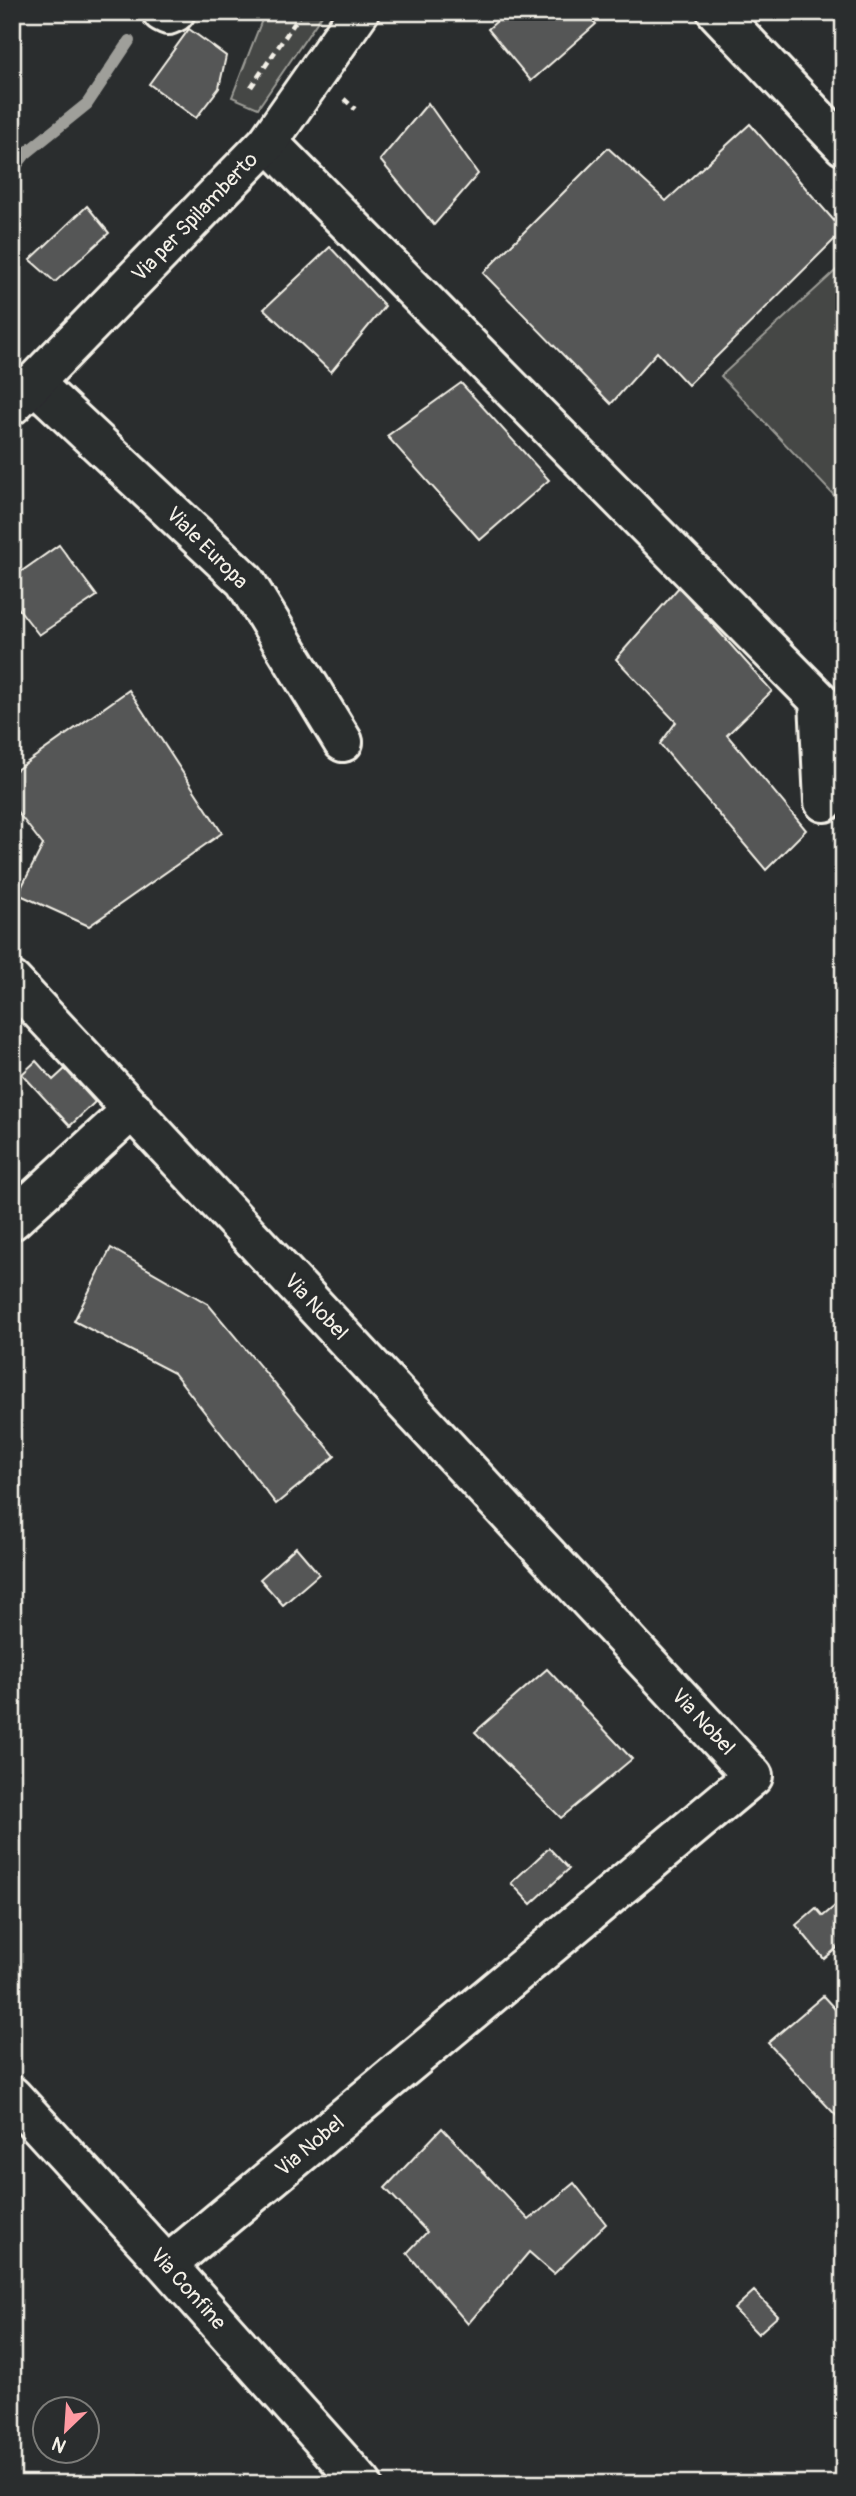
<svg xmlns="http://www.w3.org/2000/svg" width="856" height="2496" font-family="Pangolin,sans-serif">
  <rect width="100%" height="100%" fill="#2a2d2e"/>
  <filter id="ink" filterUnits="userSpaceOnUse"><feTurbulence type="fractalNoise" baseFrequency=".0143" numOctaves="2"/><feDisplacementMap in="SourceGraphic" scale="14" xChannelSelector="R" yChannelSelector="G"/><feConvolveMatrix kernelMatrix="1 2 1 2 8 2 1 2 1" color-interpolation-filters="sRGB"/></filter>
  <g filter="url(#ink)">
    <path fill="#444645" stroke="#9c9c96" stroke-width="2" d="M265 12H324L258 108 232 97Z
      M844 263V506L721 376Z"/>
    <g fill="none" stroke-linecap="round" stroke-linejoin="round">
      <path stroke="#9f9f9a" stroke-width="12" d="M12 171 25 154 87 104 129 41"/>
    </g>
    <path fill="#555756" stroke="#f4f1e8" stroke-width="2" d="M507 12H585L596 24 531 81 488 29Z
      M189 29 226 56 219 88 196 118 149 84Z
      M428 103 478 174 434 225 380 160Z
      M750 124 843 231 688 385 657 352 611 404 483 273 608 148 666 201Z
      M87 206 109 233 55 282 30 260Z
      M330 247 385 306 331 372 264 309Z
      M461 383 549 480 480 540 387 436Z
      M59 545 97 596 39 635 12 600V578Z
      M679 587 772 691 727 735 806 830 766 870 660 744 676 722 616 659Z
      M129 690 222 833 89 926 18 894 43 845 12 805V773Z
      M36 1061 53 1080 65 1069 95 1102 70 1126 22 1074Z
      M111 1248 208 1304 335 1456 276 1504 174 1373 74 1321Z
      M296 1547 319 1574 283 1605 260 1579Z
      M547 1669 632 1759 561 1818 475 1732Z
      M549 1848 569 1869 531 1904 511 1883Z
      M842 1900 844 1942 824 1959 796 1925 816 1908 823 1916Z
      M823 1996 844 2019V2124L768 2043Z
      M442 2128 529 2220 574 2183 606 2224 554 2274 529 2252 468 2324 407 2253 427 2232 385 2188Z
      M754 2291 778 2316 758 2334 734 2309Z"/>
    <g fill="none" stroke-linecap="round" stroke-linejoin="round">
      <g stroke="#f4f1e8" stroke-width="44">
        <path id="minor" d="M162 12 168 15 175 12
          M717 12 844 146
          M268 142 819 700 824 802
          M34 383 245 581 343 742
          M12 981 753 1776 167 2265
          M12 1220 133 1109
          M12 2096 167 2265 362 2484"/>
      </g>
      <g stroke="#f4f1e8" stroke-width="44">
        <path id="major" d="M12 405 268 142 359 12"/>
      </g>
      <path stroke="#f4f1e8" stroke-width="4.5" stroke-dasharray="7 5" stroke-linecap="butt" d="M251 87 302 12
        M344 99 355 109"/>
      <use href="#minor" stroke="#2a2d2e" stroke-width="38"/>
      <use href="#major" stroke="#2a2d2e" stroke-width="38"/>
    </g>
  </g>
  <g text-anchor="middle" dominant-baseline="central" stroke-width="6" stroke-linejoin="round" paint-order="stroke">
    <g font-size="21" fill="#f4f1e8" stroke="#2a2d2e">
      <text transform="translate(195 217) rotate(-46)">Via per Spilamberto</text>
      <text transform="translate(207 548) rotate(45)">Viale Europa</text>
      <text transform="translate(316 1307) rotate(47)">Via Nobel</text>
      <text transform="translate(703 1722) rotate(47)">Via Nobel</text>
      <text transform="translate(310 2146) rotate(-40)">Via Nobel</text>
      <text transform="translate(188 2289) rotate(48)">Via Confine</text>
    </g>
  </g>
  <rect width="856" height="2496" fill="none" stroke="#2a2d2e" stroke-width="42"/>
  <rect x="21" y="21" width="814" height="2454" fill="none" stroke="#f4f1e8" stroke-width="2.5" filter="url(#ink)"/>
  <g transform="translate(66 2430) rotate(205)"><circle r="33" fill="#2a2d2e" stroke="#7b7b78" stroke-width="2"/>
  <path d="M0-5L12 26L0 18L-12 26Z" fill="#ff9aa2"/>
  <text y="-10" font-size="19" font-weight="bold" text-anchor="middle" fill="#f4f1e8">N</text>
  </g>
</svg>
